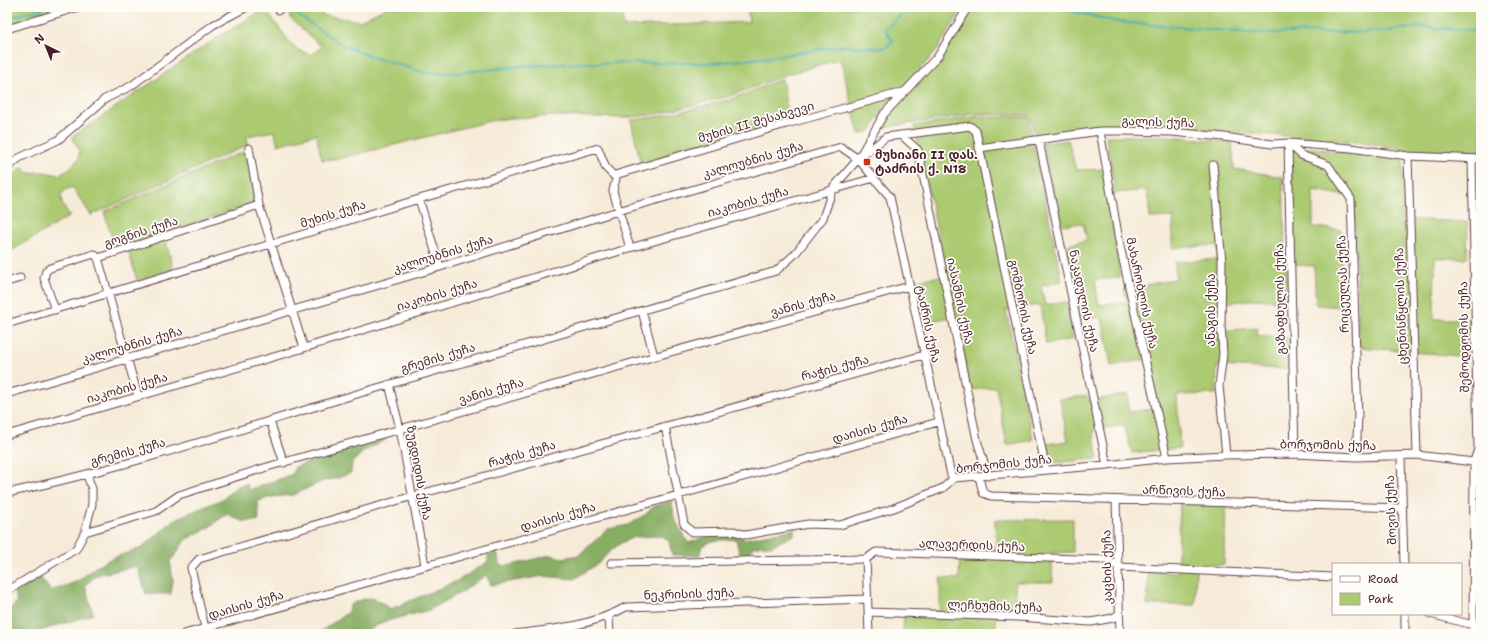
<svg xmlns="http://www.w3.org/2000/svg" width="1488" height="641" font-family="'Shantell Sans','Noto Sans Georgian',sans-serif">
  <rect width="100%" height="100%" fill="#fdfcf7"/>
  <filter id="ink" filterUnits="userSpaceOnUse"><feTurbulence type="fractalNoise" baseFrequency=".025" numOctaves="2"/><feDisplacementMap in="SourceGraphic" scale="8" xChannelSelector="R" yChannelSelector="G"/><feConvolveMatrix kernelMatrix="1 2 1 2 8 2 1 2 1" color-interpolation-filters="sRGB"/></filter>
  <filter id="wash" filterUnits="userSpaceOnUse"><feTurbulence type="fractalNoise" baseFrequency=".012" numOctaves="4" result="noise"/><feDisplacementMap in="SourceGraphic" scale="16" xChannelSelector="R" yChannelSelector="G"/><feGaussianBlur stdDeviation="0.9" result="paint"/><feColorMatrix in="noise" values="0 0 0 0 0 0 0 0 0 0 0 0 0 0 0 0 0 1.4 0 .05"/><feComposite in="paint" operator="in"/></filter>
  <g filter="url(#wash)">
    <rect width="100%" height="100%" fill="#f6ebd8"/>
    <path fill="#abca71" stroke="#7a744e" d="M7 7H65L7 26Z
      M289 7H319L322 15 360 21 388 7H621L624 27 749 22 747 7H964L934 54 882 111 871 131 859 134 840 59 785 75 730 96 656 114 623 118 560 116 511 118 490 121 341 158 322 160 316 134 278 145 274 131 247 136 248 145 91 215 72 187 65 190 61 195 62 204 70 216 7 253V180L22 167 28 173 44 172 60 175 71 167 79 158V150L72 137 218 37 258 13 270 16 295 49 311 55 322 47 290 18Z
      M973 7H1481V152L1412 151 1368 143 1214 130 1107 124 1036 137 1029 115 974 114 880 128 891 112 944 54Z
      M782 79 789 122 641 165 631 120 656 117 729 100Z
      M973 117H1028L1062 281 1041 286 1045 305 1066 302 1073 339 1046 344 1040 305 1006 310 1033 440 1007 445 996 387 970 390 956 316 921 323 912 281 947 275 914 126Z
      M1106 136H1167L1232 142 1234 169 1283 177 1287 302 1257 299 1214 304 1217 331 1257 328 1258 336 1287 337V369L1217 366 1216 394 1177 395 1180 448 1132 453 1124 425 1093 431 1098 459 1050 463 1046 444 1068 441 1060 399 1087 396 1089 401 1128 394 1129 412 1159 408 1148 359 1111 366 1102 317 1080 320 1064 246 1087 240 1083 223 1059 225 1043 143 1068 140 1076 170 1105 169 1120 278 1095 280 1099 305 1127 302 1124 289 1176 279 1175 262 1218 259 1217 245 1172 248V236L1174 217 1150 218 1147 190 1115 193Z
      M1312 148 1403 160 1404 219 1468 222 1467 258H1435L1434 319H1468V357L1359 347 1354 197 1313 190V227L1341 230 1343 307 1316 305 1314 266 1295 265 1291 150Z
      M247 150 255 203 164 233 173 269 137 280 127 246 116 250 104 212Z
      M1476 214H1481V319H1477Z
      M1180 504 1226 505 1224 565H1196L1195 605H1147L1148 571 1177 573Z
      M1073 519V552L1051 553 1053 582H1015V614L996 612V634H903L904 610 940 611V578L959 579 960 549 996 551 995 520Z
      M1478 587 1481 588V623L1476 621Z"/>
    <path fill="#88ae63" stroke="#696647" d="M386 436 385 440 363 452 352 463 351 473 338 478 323 481 293 495 271 497 258 501 259 520C245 523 241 522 228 514 220 518 215 523 208 528 199 533 187 537 181 546 178 551 175 556 170 561L173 580 171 594H146L137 566 97 575 85 585 93 614 31 634H7V612L17 602 13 589 38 574 51 591 78 581 94 568 110 559 142 548 175 519 223 499 237 486 247 484 249 490 293 474 295 467Z
      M672 501 674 518 688 543 712 535H736L745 539 794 529V535L771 546 763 545 753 547 747 556H740L736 539 712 541 702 546 699 556 672 555 669 541 661 536 634 537 621 543 608 553 599 563 574 579 543 576 491 585 486 575 462 592 429 610 383 622 369 630 346 634H317L347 613 350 605C358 601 369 595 377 600 383 603 385 606 391 609L457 581 488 562V551L496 550 501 566 512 565 550 555 562 558 579 555 608 529 628 525 646 514 653 507Z"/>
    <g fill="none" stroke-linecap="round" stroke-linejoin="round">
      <path stroke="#3aacb2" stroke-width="2" d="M293 7 299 16 344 46 370 56 426 73H458L522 66 586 63H713L772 57 841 46 885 48 893 41 885 30 903 13 928 7
        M1005 7 1021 9 1035 7
        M1055 7 1118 22 1252 33 1379 32 1419 27 1481 31
        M7 18 50 7"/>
    </g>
  </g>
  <g filter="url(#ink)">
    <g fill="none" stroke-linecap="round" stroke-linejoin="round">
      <g stroke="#643e45" stroke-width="9">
        <path id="minor" d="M278 7 279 10
          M7 29 79 7
          M1100 131 1120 246 1167 458
          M901 135 918 150 977 440 988 476
          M1039 141 1107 465
          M1288 143 1301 155 1328 165 1351 199 1358 417 1356 457
          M1288 143 1295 454
          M249 148 259 205 304 348
          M979 148 1100 131H1123L1172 132 1224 137 1272 144 1288 143 1351 148 1408 156 1481 159
          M862 156 886 137 970 126 976 131 1046 470
          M1408 156 1417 455
          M1472 159 1478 449 1474 461 1473 634
          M1213 165 1222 262 1221 324 1223 354 1219 386 1226 455
          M7 168 19 158 58 140 105 99 131 86 213 25 247 7
          M615 175 786 124 903 92
          M419 199 440 267
          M98 258 259 205
          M98 258 138 396
          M7 282 20 278
          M55 310 44 278 46 271 50 268 94 254 98 258
          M642 311 654 356
          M7 324 419 199 598 148 606 168 616 178 613 191 630 248
          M389 384 400 429 425 565
          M7 394 440 267 618 211 841 147 858 159 890 197 951 475 954 478
          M270 421 284 463
          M665 426 684 524 692 532 734 531 746 535 808 524 840 525 894 508 943 488 954 478 1107 465 1167 458 1226 455 1295 454 1356 457 1417 455 1481 463
          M7 435 304 348 630 248 874 178
          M1401 456 1404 564
          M979 477 983 493 991 496 1402 508
          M7 493C129 467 247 427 367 391 503 350 640 312 776 271L795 254 823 218 833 188 858 159 884 114 938 56 968 7
          M1116 500 1120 634
          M85 532 156 511 179 495 267 467 649 358 909 286
          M866 559 869 634
          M611 563 866 559 876 552 1107 560 1119 567 1333 577
          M7 591 76 549 85 532 92 504V489L87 475
          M868 612 1018 617 1091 622 1113 618 1119 614
          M1430 614 1481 627
          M609 617 610 634
          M205 628 191 568 199 559 413 496 924 355
          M184 634 938 422
          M515 634C554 629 592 626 626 607L867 599
          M1405 634V614"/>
      </g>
      <use href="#minor" stroke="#fff" stroke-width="7"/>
    </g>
  </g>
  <rect fill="#c8321e" stroke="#fdfcf7" stroke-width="1.5" x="863" y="158" width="8" height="8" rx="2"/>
  <g text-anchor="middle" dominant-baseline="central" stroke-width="3.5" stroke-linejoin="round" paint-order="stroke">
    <g font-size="12" fill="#4a1f2b" stroke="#fdfcf7">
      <text transform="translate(756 122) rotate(-16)">მუხის II შესახვევი</text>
      <text transform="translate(1158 122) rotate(2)">გალის ქუჩა</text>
      <text transform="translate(753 160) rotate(-16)">კალოუბნის ქუჩა</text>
      <text transform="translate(748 202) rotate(-16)">იაკობის ქუჩა</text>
      <text transform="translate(333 214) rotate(-17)">მუხის ქუჩა</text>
      <text transform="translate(141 232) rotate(-18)">გოგნის ქუჩა</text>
      <text transform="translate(443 254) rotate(-17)">კალოუბნის ქუჩა</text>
      <text transform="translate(1343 284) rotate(-92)">რიცეულას ქუჩა</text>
      <text transform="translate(1142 293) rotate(78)">მახარობლის ქუჩა</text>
      <text transform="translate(437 295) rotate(-17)">იაკობის ქუჩა</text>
      <text transform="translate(1280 299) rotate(-91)">გაზაფხულის ქუჩა</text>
      <text transform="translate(960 301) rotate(78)">იასამნის ქუჩა</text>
      <text transform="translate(1084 301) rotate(78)">ნაკადულის ქუჩა</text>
      <text transform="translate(803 304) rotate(-15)">ვანის ქუჩა</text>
      <text transform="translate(1401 306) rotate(-92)">ცხენისწყლის ქუჩა</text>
      <text transform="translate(1023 307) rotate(78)">გომბორის ქუჩა</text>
      <text transform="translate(1211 310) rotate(-90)">ანაგის ქუჩა</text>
      <text transform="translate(928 324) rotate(78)">ტაძრის ქუჩა</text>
      <text transform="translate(1464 337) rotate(-91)">შემოდგომის ქუჩა</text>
      <text transform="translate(132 345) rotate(-16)">კალოუბნის ქუჩა</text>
      <text transform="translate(438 358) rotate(-17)">გრემის ქუჩა</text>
      <text transform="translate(835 368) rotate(-15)">რაჭის ქუჩა</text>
      <text transform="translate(127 388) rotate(-16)">იაკობის ქუჩა</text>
      <text transform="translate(491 391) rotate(-16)">ვანის ქუჩა</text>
      <text transform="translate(870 429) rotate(-16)">დაისის ქუჩა</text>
      <text transform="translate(1328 445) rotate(1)">ბორჯომის ქუჩა</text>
      <text transform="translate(128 452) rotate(-15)">გრემის ქუჩა</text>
      <text transform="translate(522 454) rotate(-16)">რაჭის ქუჩა</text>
      <text transform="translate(1004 464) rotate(-6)">ბორჯომის ქუჩა</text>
      <text transform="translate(419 473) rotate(80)">ზუგდიდის ქუჩა</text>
      <text transform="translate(1184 491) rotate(2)">არწივის ქუჩა</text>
      <text transform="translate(1391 510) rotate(-92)">შოვის ქუჩა</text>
      <text transform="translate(558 517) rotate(-16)">დაისის ქუჩა</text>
      <text transform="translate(972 545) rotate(2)">ალავერდის ქუჩა</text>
      <text transform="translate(1107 567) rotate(-91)">კაცხის ქუჩა</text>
      <text transform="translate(689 594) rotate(-2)">ნეკრისის ქუჩა</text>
      <text transform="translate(246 605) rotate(-16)">დაისის ქუჩა</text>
      <text transform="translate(995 606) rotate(2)">ლეჩხუმის ქუჩა</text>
    </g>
    <g font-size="12" font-weight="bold" fill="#4a1f2b" stroke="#fdfcf7" text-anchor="start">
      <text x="875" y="155">მუხიანი II დას.<tspan x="875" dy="14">ტაძრის ქ. N18</tspan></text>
    </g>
  </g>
  <rect width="1488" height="641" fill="none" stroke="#fdfcf7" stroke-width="24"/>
  <rect x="1332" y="563" width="130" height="52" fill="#fdfcf7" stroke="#b5a4a5"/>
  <rect x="1340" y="576" width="20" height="6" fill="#ffffff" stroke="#b5a4a5"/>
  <text x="1368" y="583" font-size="12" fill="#4a1f2b">Road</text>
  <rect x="1340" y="593" width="20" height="12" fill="#abca71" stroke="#b5a4a5"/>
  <text x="1368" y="603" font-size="12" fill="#4a1f2b">Park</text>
  <g transform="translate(46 46) rotate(317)" stroke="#fdfcf7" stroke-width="3" paint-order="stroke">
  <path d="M0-3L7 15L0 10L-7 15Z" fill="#4a1f2b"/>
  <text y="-6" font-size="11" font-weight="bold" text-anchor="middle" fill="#4a1f2b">N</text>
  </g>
</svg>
